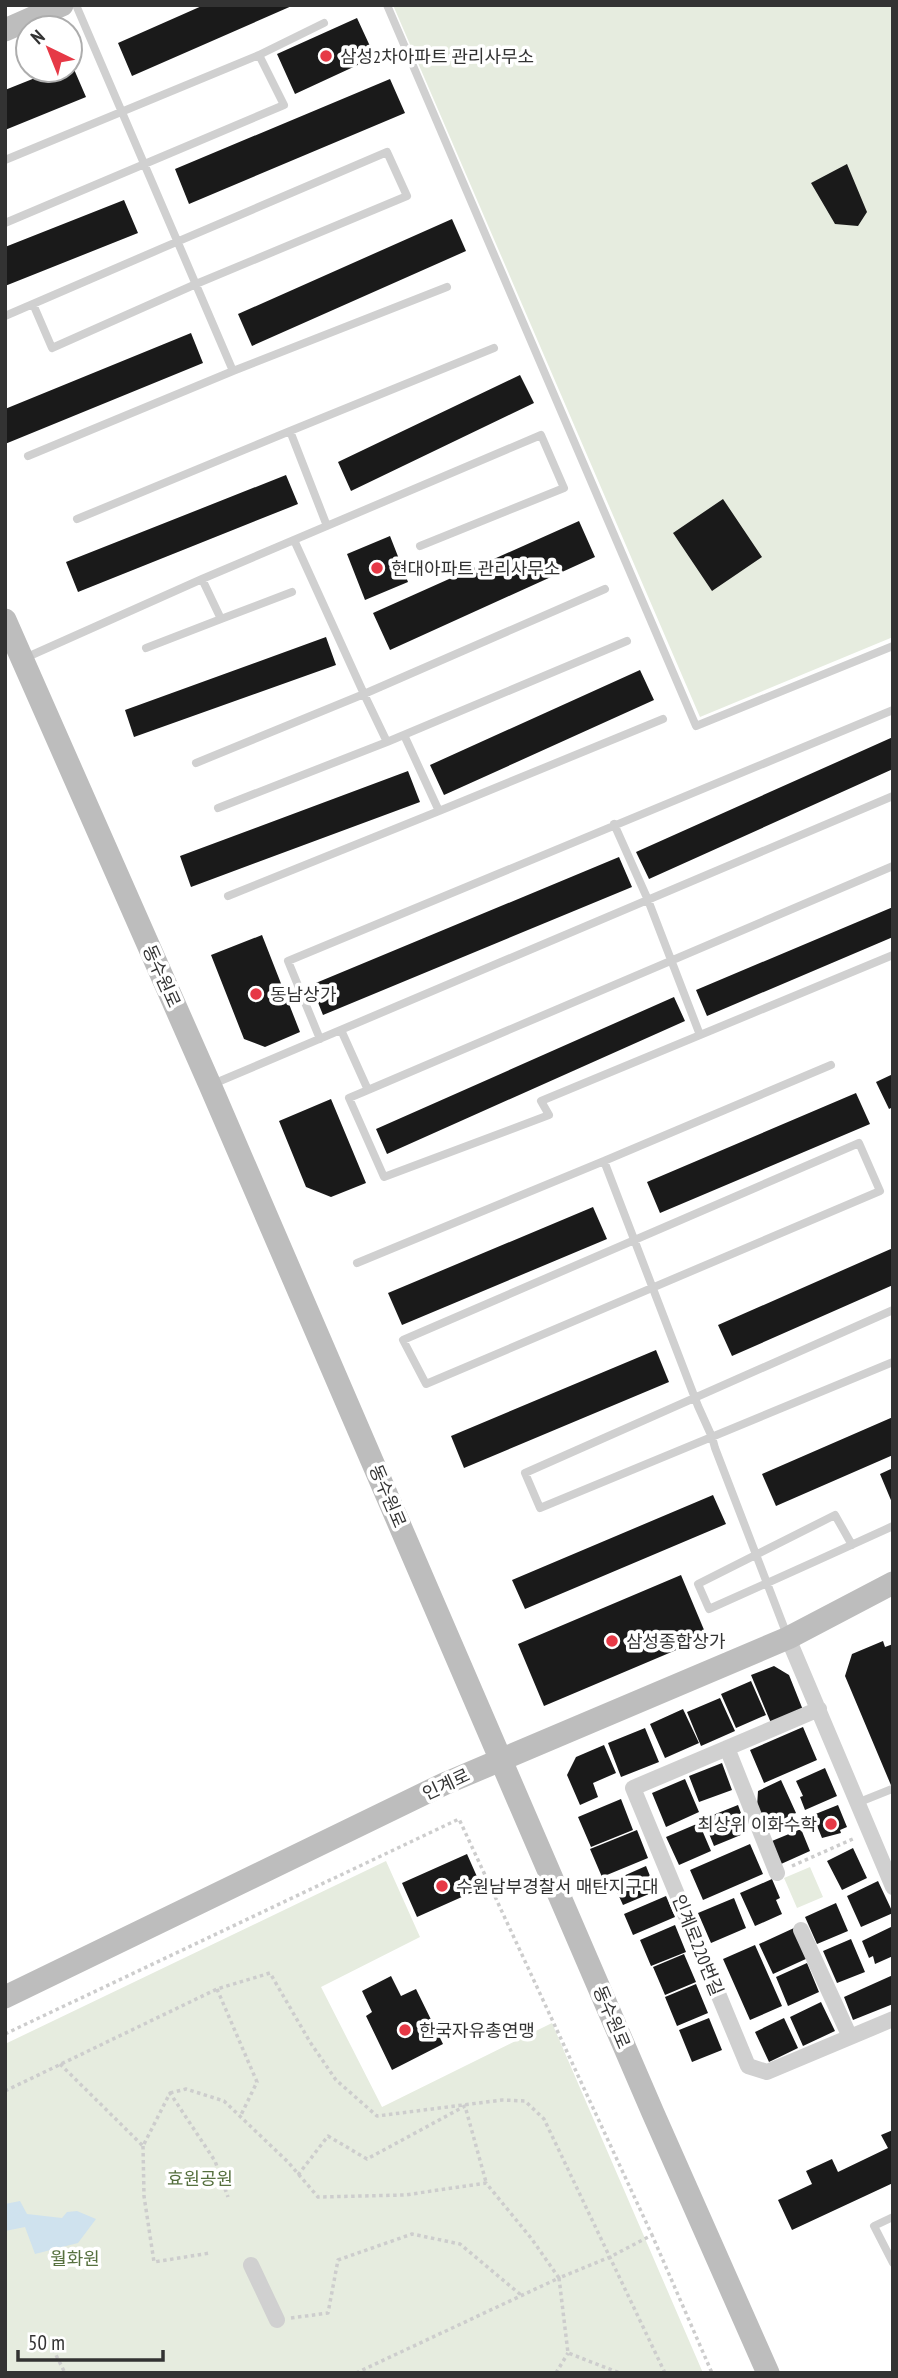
<svg xmlns="http://www.w3.org/2000/svg" width="898" height="2378" font-family="'PT Sans Narrow','Noto Sans KR',sans-serif">
  <rect width="100%" height="100%" fill="#fff"/>
  <path fill="#e6ecdf" d="M393 5H893V637L700 717Z
    M386 1861 420 1937 321 1987 382 2107 552 2023 703 2373H5V2044Z
    M810 1867 823 1897 797 1908 784 1878Z"/>
  <path fill="#cfe2ee" d="M20 2201 27 2214 62 2218 67 2212 77 2211 96 2219 78 2243 35 2254 25 2227 5 2231V2204Z"/>
  <path fill="#1a1a1a" d="M204 5H294L132 76 118 43Z
    M357 18 375 57 295 94 277 54Z
    M70 60 86 97 5 130V90L55 70H70Z
    M390 79 405 113 189 204 175 169Z
    M847 164 867 212 858 226 835 224 811 183Z
    M124 200 138 233 5 286V247Z
    M452 219 466 251 252 346 238 314Z
    M191 333 203 363 5 444V409Z
    M520 375 534 403 351 491 338 462Z
    M286 475 298 504 78 592 66 562Z
    M723 499 762 557 712 591 673 533Z
    M579 521 595 557 390 650 373 613Z
    M390 536 408 582 365 600 347 554Z
    M326 637 336 665 134 737 125 710Z
    M640 670 654 700 444 795 430 765Z
    M893 737V769L649 879 636 852Z
    M408 771 420 802 191 887 180 856Z
    M619 857 632 887 323 1015 311 985Z
    M893 907V937L707 1016 696 990Z
    M262 935 300 1032 265 1047 244 1039 211 955Z
    M674 997 685 1021 387 1154 376 1129Z
    M893 1074V1107L889 1109 876 1082Z
    M856 1093 870 1124 660 1213 647 1182Z
    M331 1099 366 1183 331 1197 306 1187 279 1121Z
    M593 1207 607 1239 402 1325 388 1293Z
    M893 1248V1285L732 1356 718 1325Z
    M656 1350 669 1382 464 1468 451 1436Z
    M893 1417V1455L776 1506 762 1474Z
    M893 1468V1505L880 1474Z
    M713 1495 726 1524 525 1609 512 1580Z
    M681 1575 707 1637 544 1706 518 1644Z
    M883 1641 885 1647 893 1644V1790L845 1676 852 1654Z
    M774 1666 789 1675 803 1710 771 1723 751 1675Z
    M751 1681 766 1715 736 1728 721 1694Z
    M720 1698 735 1731 701 1746 687 1712Z
    M683 1709 699 1743 665 1758 650 1724Z
    M803 1727 817 1760 764 1783 750 1750Z
    M645 1728 659 1762 621 1777 608 1743Z
    M604 1745 616 1773 593 1783 598 1797 580 1805 567 1775 576 1757Z
    M722 1763 732 1790 699 1802 689 1776Z
    M825 1768 837 1796 805 1810 800 1797 803 1796 796 1781Z
    M685 1779 699 1812 666 1827 652 1793Z
    M781 1780 796 1813 766 1827 757 1807 758 1791Z
    M621 1799 633 1830 591 1847 578 1817Z
    M738 1805 748 1832 714 1846 703 1819Z
    M838 1805 847 1827 840 1830 841 1833 822 1838 815 1821 818 1820 813 1815Z
    M699 1823 711 1851 679 1865 666 1837Z
    M801 1829 810 1851 781 1864 772 1841Z
    M637 1830 648 1858 602 1877 590 1849Z
    M750 1844 763 1874 703 1900 690 1870Z
    M853 1848 867 1878 842 1890 827 1861Z
    M467 1854 482 1888 417 1917 402 1883Z
    M646 1866 656 1891 623 1905 612 1881Z
    M772 1879 780 1898 776 1900 782 1914 755 1926 740 1893Z
    M878 1881 893 1913 861 1927 847 1896Z
    M666 1896 675 1917 633 1935 624 1914Z
    M734 1898 746 1928 711 1943 698 1913Z
    M836 1903 848 1931 817 1944 805 1917Z
    M675 1925 686 1952 651 1966 640 1940Z
    M893 1926V1956L875 1964 873 1956 869 1958 862 1941Z
    M794 1928 808 1958 773 1974 759 1944Z
    M851 1939 865 1972 837 1983 823 1951Z
    M755 1945 782 2006 750 2020 723 1959Z
    M684 1954 696 1982 665 1995 653 1967Z
    M807 1963 819 1992 788 2006 776 1977Z
    M893 1975V2004L853 2020 844 1997Z
    M391 1976 401 1996 416 1989 443 2044 392 2070 366 2016 372 2012 362 1991Z
    M696 1984 708 2013 677 2026 665 1997Z
    M821 2002 835 2031 803 2046 790 2017Z
    M709 2018 722 2050 692 2062 679 2030Z
    M784 2018 798 2048 769 2062 755 2032Z
    M893 2130V2183L792 2230 778 2200 812 2184 806 2171 832 2159 838 2172 888 2148 881 2135Z"/>
  <g fill="none" stroke-linecap="round" stroke-linejoin="round">
    <path stroke="#cdcdcd" stroke-width="3.5" stroke-dasharray="3.5 3.5" stroke-linecap="butt" d="M792 1866 855 1838
      M217 1989 257 2082 240 2117
      M5 2034 459 1819 652 2235
      M60 2064 143 2146 170 2093 215 2161 228 2197
      M5 2091 217 1989 270 1973 310 2042 336 2080 377 2116 502 2100 525 2101 544 2119 665 2373
      M170 2093 186 2089 224 2101 288 2162 318 2197 405 2195 486 2183 531 2238 559 2278 610 2257 652 2235 712 2373
      M143 2146 144 2196 154 2262 210 2253
      M298 2175 328 2136 367 2159 465 2106 486 2182
      M291 2318 328 2313 338 2260 412 2234 460 2244 521 2295
      M53 2349 65 2373
      M356 2373 559 2278 568 2353 620 2373
      M556 2373 568 2353"/>
    <path stroke="#d0d0d0" stroke-width="8" d="M387 5 696 726 893 646
      M5 160 259 55 324 23
      M5 223 284 105 259 55
      M5 316C132 261 260 206 387 152L407 196 196 284 52 348 33 304
      M233 371 447 287
      M290 431 494 348
      M28 456 233 371 76 5
      M77 519 290 431 327 526
      M294 540 364 694 605 589
      M202 579 221 619 292 592
      M146 648 221 619
      M25 658 202 579 541 435 564 488 420 546
      M404 735 439 811 663 719
      M196 763 364 694 387 742 627 641
      M218 808 387 742
      M614 824 648 900 700 1035
      M228 896 439 811
      M341 1030 368 1090 893 866
      M320 1039 288 961 893 710
      M213 1084 893 796
      M368 1090 349 1098 384 1177 549 1115 541 1101 893 955
      M859 1143 880 1191 426 1384 403 1340Z
      M604 1161 831 1065
      M357 1263 604 1161 698 1406 712 1437 715 1448 787 1635
      M893 1310 525 1473 540 1508 893 1362
      M852 1545 835 1515 698 1584 709 1609C770 1582 832 1554 893 1526
      M857 1803 892 1789
      M893 2217 874 2226 893 2263"/>
    <path stroke="#d0d0d0" stroke-width="16" d="M788 1638 893 1887
      M819 1709 633 1788 748 2066 767 2072 893 2019
      M727 1748 777 1873
      M801 1930 850 2037
      M251 2265 277 2320"/>
    <path stroke="#bdbdbd" stroke-width="23" d="M5 30 62 5
      M5 620 210 1085 653 2113 768 2373
      M5 1997 444 1784 788 1638 893 1583"/>
  </g>
  <g fill="#e63946" stroke="#fff" stroke-width="2.5">
    <circle cx="326" cy="56" r="7"/>
    <circle cx="377" cy="568" r="7"/>
    <circle cx="256" cy="994" r="7"/>
    <circle cx="612" cy="1641" r="7"/>
    <circle cx="831" cy="1824" r="7"/>
    <circle cx="442" cy="1886" r="7"/>
    <circle cx="405" cy="2030" r="7"/>
  </g>
  <g text-anchor="middle" dominant-baseline="central" stroke-width="7" stroke-linejoin="round" paint-order="stroke">
    <g font-size="18" fill="#333" stroke="#fff" text-anchor="start">
      <text x="340" y="56">삼성2차아파트 관리사무소</text>
      <text x="391" y="568">현대아파트 관리사무소</text>
      <text x="270" y="994">동남상가</text>
      <text x="626" y="1641">삼성종합상가</text>
      <text x="817" y="1824" text-anchor="end">최상위 이화수학</text>
      <text x="456" y="1886">수원남부경찰서 매탄지구대</text>
      <text x="419" y="2030">한국자유총연맹</text>
    </g>
    <g font-size="18" fill="#333" stroke="#fff">
      <text transform="translate(162 976) rotate(66)">동수원로</text>
      <text transform="translate(388 1496) rotate(67)">동수원로</text>
      <text transform="translate(446 1784) rotate(-25)">인계로</text>
      <text transform="translate(698 1945) rotate(68)">인계로220번길</text>
      <text transform="translate(612 2017) rotate(67)">동수원로</text>
    </g>
    <g font-size="18" fill="#56703f" stroke="#fff">
      <text x="200" y="2178">효원공원</text>
      <text x="75" y="2258">월화원</text>
    </g>
  </g>
  <rect width="898" height="2378" fill="none" stroke="#333333" stroke-width="14"/>
  <g transform="translate(49 49) rotate(317)"><circle r="33" fill="#ffffff" stroke="#adadad" stroke-width="2"/>
  <path d="M0-5L12 26L0 18L-12 26Z" fill="#e63946"/>
  <text y="-10" font-size="19" font-weight="bold" text-anchor="middle" fill="#333333">N</text>
  </g>
  <path d="M18 2350v10h145v-10" fill="none" stroke="#333333" stroke-width="3.5"/>
  <text x="28" y="2350" font-size="21" fill="#333333" stroke="#ffffff" stroke-width="5" paint-order="stroke">50 m</text>
</svg>
